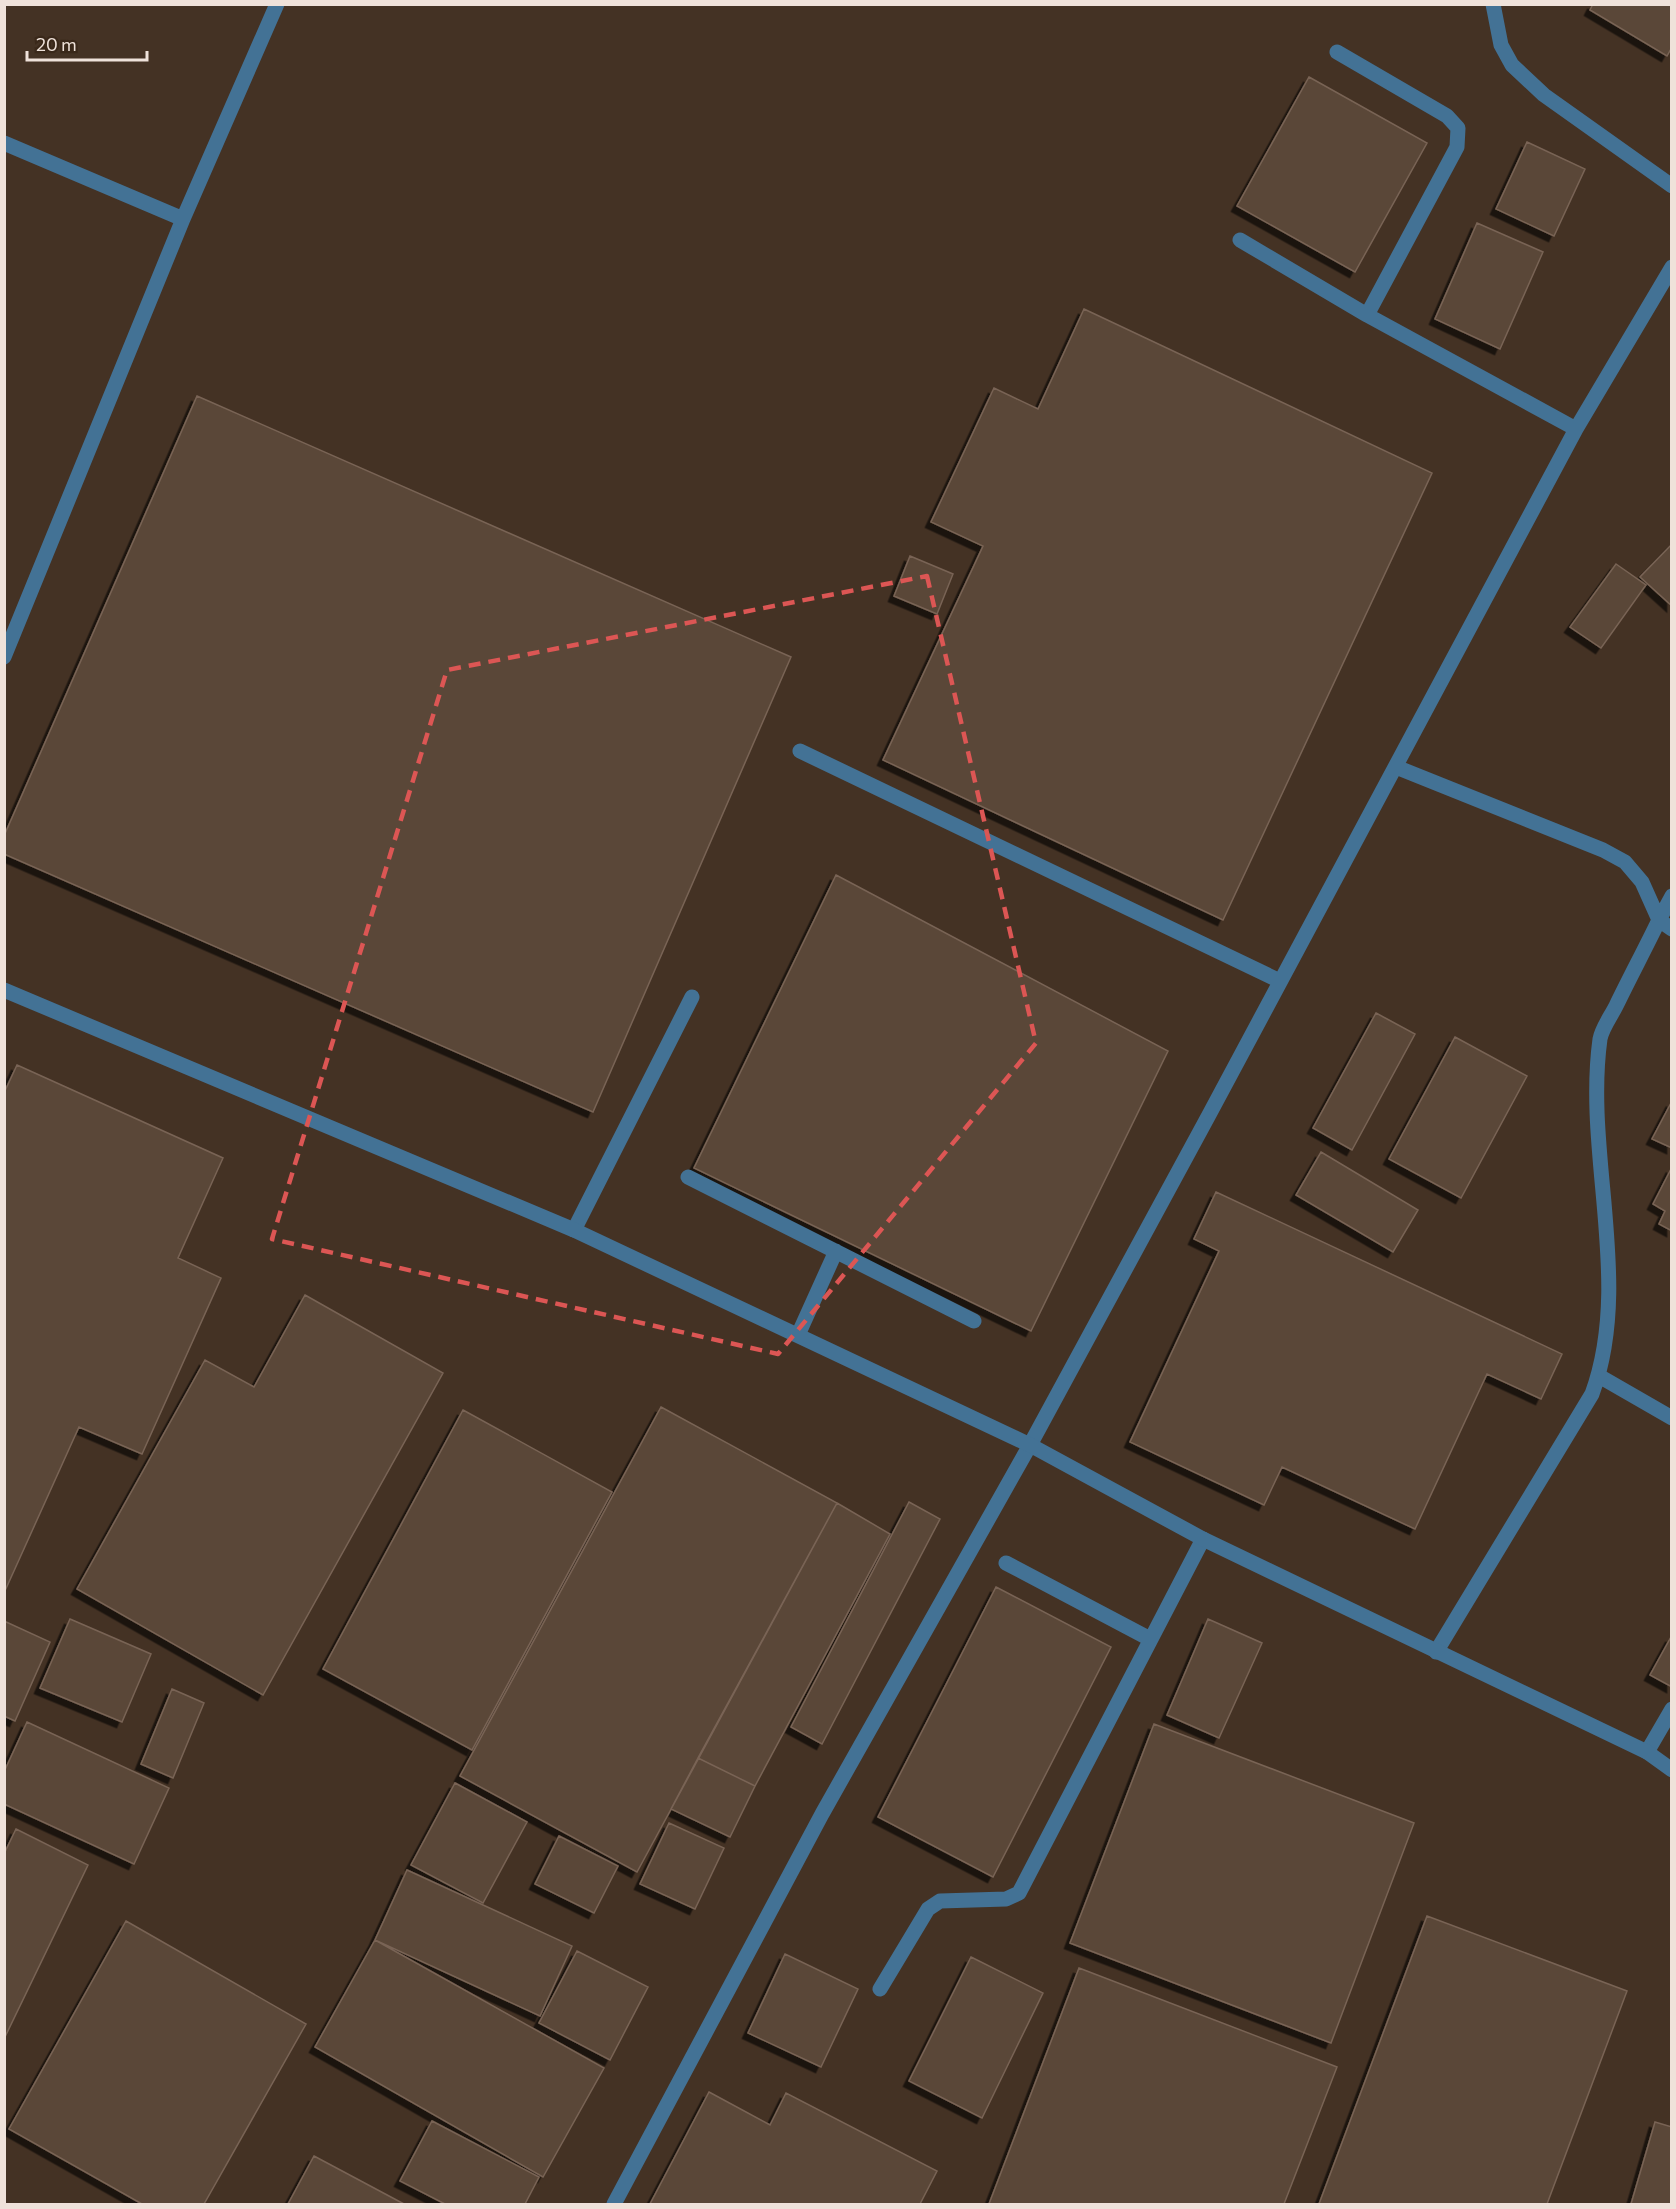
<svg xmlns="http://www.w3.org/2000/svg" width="1676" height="2209" font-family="Commissioner,sans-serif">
  <defs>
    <filter id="shadow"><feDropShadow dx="-5.5" dy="5.5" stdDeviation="0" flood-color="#0009"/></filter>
  </defs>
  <rect width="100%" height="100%" fill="#443224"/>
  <path fill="#5a4738" stroke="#796455" stroke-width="1.5" filter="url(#shadow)" d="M1593 4H1672V47L1667 56 1590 10Z
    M1309 77 1427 143 1355 272 1237 206Z
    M1527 142 1585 169 1554 236 1496 209Z
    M1477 223 1543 252 1500 349 1435 319Z
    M1084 309 1432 473 1223 920 883 760 983 546 931 522 994 388 1038 409Z
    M197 396 791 657 593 1112 4 854V836Z
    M1672 544V606L1640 577Z
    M910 556 953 574 937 614 894 596Z
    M1616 564 1646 585 1601 648 1570 627Z
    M836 875 1168 1051 1031 1331 694 1168Z
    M1376 1013 1415 1034 1352 1150 1313 1128Z
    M1455 1037 1527 1076 1461 1198 1389 1159Z
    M17 1065 223 1158 178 1258 221 1278 142 1454 79 1427 4 1593V1093Z
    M1672 1101V1148L1652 1139Z
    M1321 1152 1418 1210 1393 1252 1296 1195Z
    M1672 1167V1231L1659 1224 1665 1211 1653 1204Z
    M1216 1192 1562 1354 1541 1399 1487 1374 1415 1529 1282 1467 1264 1505 1130 1442 1219 1251 1194 1239Z
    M305 1295 443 1373 263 1695 77 1589 205 1360 254 1387Z
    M661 1407 837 1503 637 1872 460 1776Z
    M463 1410 612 1492 472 1750 323 1669Z
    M909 1502 940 1519 822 1744 791 1727Z
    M837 1503 890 1534 755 1786 698 1758Z
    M996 1587 1111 1647 993 1877 878 1817Z
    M70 1619 151 1654 122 1722 40 1688Z
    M1208 1619 1262 1643 1219 1738 1167 1715Z
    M4 1621 50 1642 15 1721 4 1716Z
    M1671 1637H1672V1687L1650 1675Z
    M172 1689 204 1703 173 1778 141 1764Z
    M27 1722 169 1788 134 1864 4 1804V1772Z
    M1154 1724 1414 1823 1331 2043 1070 1943Z
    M698 1758 755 1786 730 1837 671 1809Z
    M455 1783 527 1822 483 1903 411 1865Z
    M669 1823 724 1848 695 1909 640 1884Z
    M16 1829 88 1865 4 2039V1854Z
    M559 1836 618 1866 594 1913 535 1884Z
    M407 1870 572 1946 540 2016 375 1940Z
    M1427 1916 1627 1991 1547 2204H1319Z
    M126 1921 306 2024 204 2204H142L9 2129Z
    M375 1940 604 2068 543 2177 315 2047Z
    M577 1951 648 1987 610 2060 539 2023Z
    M785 1954 858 1989 821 2067 748 2033Z
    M971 1957 1043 1993 982 2118 909 2081Z
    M1079 1968 1337 2067 1284 2204H989Z
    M709 2092 770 2125 786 2093 937 2171 920 2204H650Z
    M432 2121 539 2177 525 2204H445L400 2181Z
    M1655 2122 1672 2127V2204H1631Z
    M314 2156 404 2204H288Z"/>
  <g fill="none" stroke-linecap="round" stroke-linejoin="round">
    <path stroke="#437295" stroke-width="15" d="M1493 4 1501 45 1512 65 1544 95 1672 186
      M1337 52 1447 116 1458 128 1457 147 1367 315 1576 429
      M4 143 183 219
      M1240 240 1367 315
      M4 657 183 219 277 4
      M800 751 1280 981
      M1396 767 1603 850 1625 862 1642 882 1659 920C1645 949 1630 977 1616 1006 1611 1016 1602 1028 1600 1039 1584 1155 1633 1282 1592 1394L1436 1652
      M1672 896 1659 920 1672 929
      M688 1177 974 1321
      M574 1230 692 997
      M798 1335 836 1251
      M1599 1376 1672 1418
      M1006 1563 1150 1639
      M1647 1752 1672 1709
      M880 1989 928 1909 940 1901 1006 1899 1019 1893 1203 1539
      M614 2204 822 1814 1030 1445 1210 1113 1576 429 1672 267"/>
    <path stroke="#437295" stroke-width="15" d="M4 990 574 1230 1030 1445 1203 1539 1647 1752 1672 1770"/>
  </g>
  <path fill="none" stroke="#dc5654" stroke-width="4.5" stroke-dasharray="12 8" stroke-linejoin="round" d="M927 576 1036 1043 778 1354 272 1239 447 670Z"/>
  <rect width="1676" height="2209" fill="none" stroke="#efe2da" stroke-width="12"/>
  <path d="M27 51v9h120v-9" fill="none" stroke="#efe2da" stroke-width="3"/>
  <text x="36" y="51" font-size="18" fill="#efe2da" stroke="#3a281a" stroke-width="4.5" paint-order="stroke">20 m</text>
</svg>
